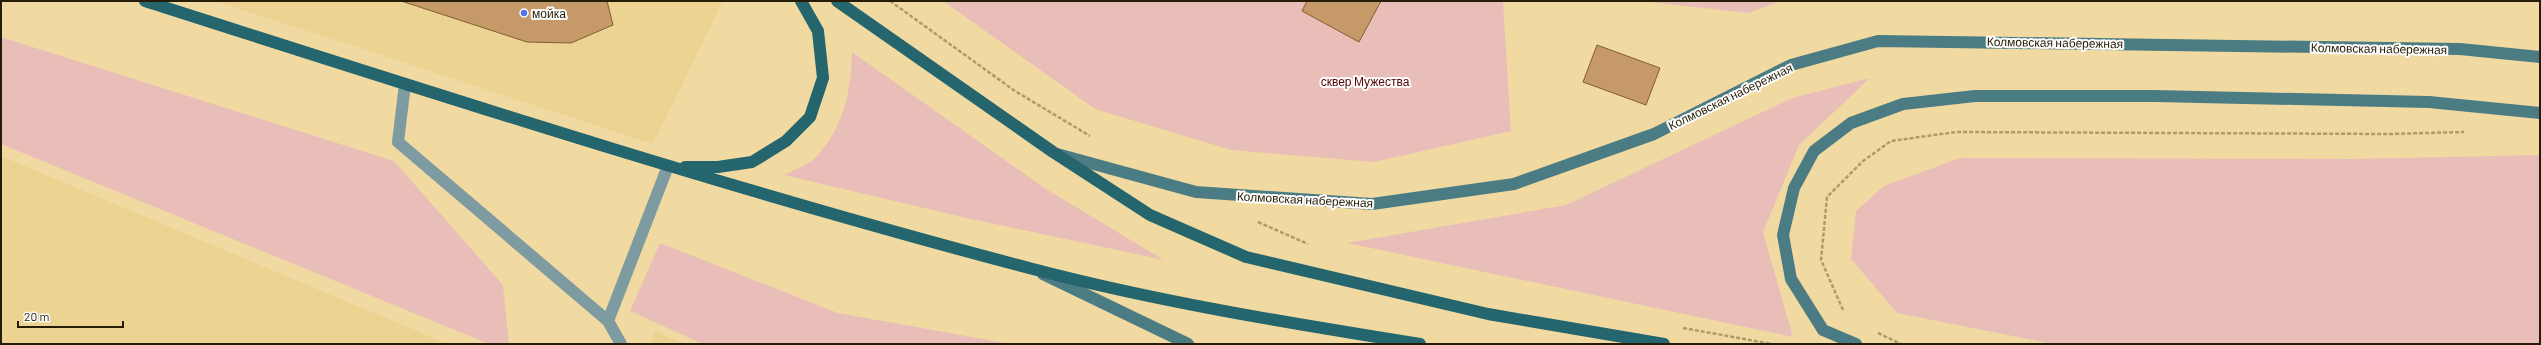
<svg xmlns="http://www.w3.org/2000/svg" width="2541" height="345" font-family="Barlow,sans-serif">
  <rect width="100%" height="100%" fill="#f1daa1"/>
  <path fill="#edd392" d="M215 1H723L653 144Z
    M1 156 448 344H1Z
    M655 331 684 344H650Z"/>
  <path fill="#eabeb8" d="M943 1H1503L1511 131 1374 162 1231 150 1095 109Z
    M1640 1H1782L1748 13Z
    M1 37 394 161 503 285 509 344H489L1 144Z
    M852 52 1046 189 1164 260 962 217 784 175C794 170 811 164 818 155 844 125 851 91 852 52Z
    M1870 78 1799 145 1763 232 1793 337 1347 243 1566 205 1792 98Z
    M2540 155V344H2053L1897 313 1851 259 1856 211 1884 186 1960 158 2352 159Z
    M660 243 838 313 1011 344H703L630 311Z"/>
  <path fill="#c69968" stroke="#845e33" d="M401 1H607L613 25 571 43 527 42Z
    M1307 1H1381L1359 42 1302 11Z
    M1597 45 1660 68 1646 105 1583 82Z"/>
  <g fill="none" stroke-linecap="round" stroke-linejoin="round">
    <path stroke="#ad9b6d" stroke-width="2.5" stroke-dasharray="4 2" stroke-linecap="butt" d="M890 1 1015 91 1090 136
      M1258 222 1308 244
      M1843 310 1821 260 1827 197 1863 161 1891 141 1956 132 2389 134 2464 132
      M1683 328 1772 344
      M1878 333 1901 344"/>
    <path stroke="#7d9ba0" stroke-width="12" d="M405 84 398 142 608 321
      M621 344 608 321 668 166"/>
    <path stroke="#4c7c83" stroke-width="12" d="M1057 154 1196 192 1372 204 1514 184 1654 134 1791 65 1878 41 2460 49 2540 57
      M1043 274 1188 344
      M1856 344 1823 330 1791 279 1783 235 1794 188 1814 151 1851 123 1903 104 1975 96H2155L2429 102 2540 113"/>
    <path stroke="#24656e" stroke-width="12" d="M145 1C439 95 732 190 1029 268 1158 302 1289 323 1420 344
      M837 1 1053 152 1150 215 1246 257 1488 314 1664 344
      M685 167H718L752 162 786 141 810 117 823 78 818 31 801 1"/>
  </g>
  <circle fill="#5274e9" stroke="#fdfdfd" stroke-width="1.5" cx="524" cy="13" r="4"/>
  <g text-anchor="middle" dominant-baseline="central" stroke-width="4" stroke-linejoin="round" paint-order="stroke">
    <g font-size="12" fill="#261d06" stroke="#fdfdfd" text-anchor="start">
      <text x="532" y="13">мойка</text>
    </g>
    <g font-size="12" fill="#261d06" stroke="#fdfdfd">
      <text transform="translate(2055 42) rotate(1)">Колмовская набережная</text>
      <text transform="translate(2379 48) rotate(1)">Колмовская набережная</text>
      <text transform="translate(1730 96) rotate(-26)">Колмовская набережная</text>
      <text transform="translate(1305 199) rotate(3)">Колмовская набережная</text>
    </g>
    <g font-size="12" fill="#560203" stroke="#fdfdfd">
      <text x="1365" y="81">сквер Мужества</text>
    </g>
  </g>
  <rect width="2541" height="345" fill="none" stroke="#261d06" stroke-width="4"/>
  <path d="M18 321v6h105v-6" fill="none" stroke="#261d06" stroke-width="2"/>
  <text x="24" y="321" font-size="12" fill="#261d06" stroke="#fdfdfd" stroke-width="3" paint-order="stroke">20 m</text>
</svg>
